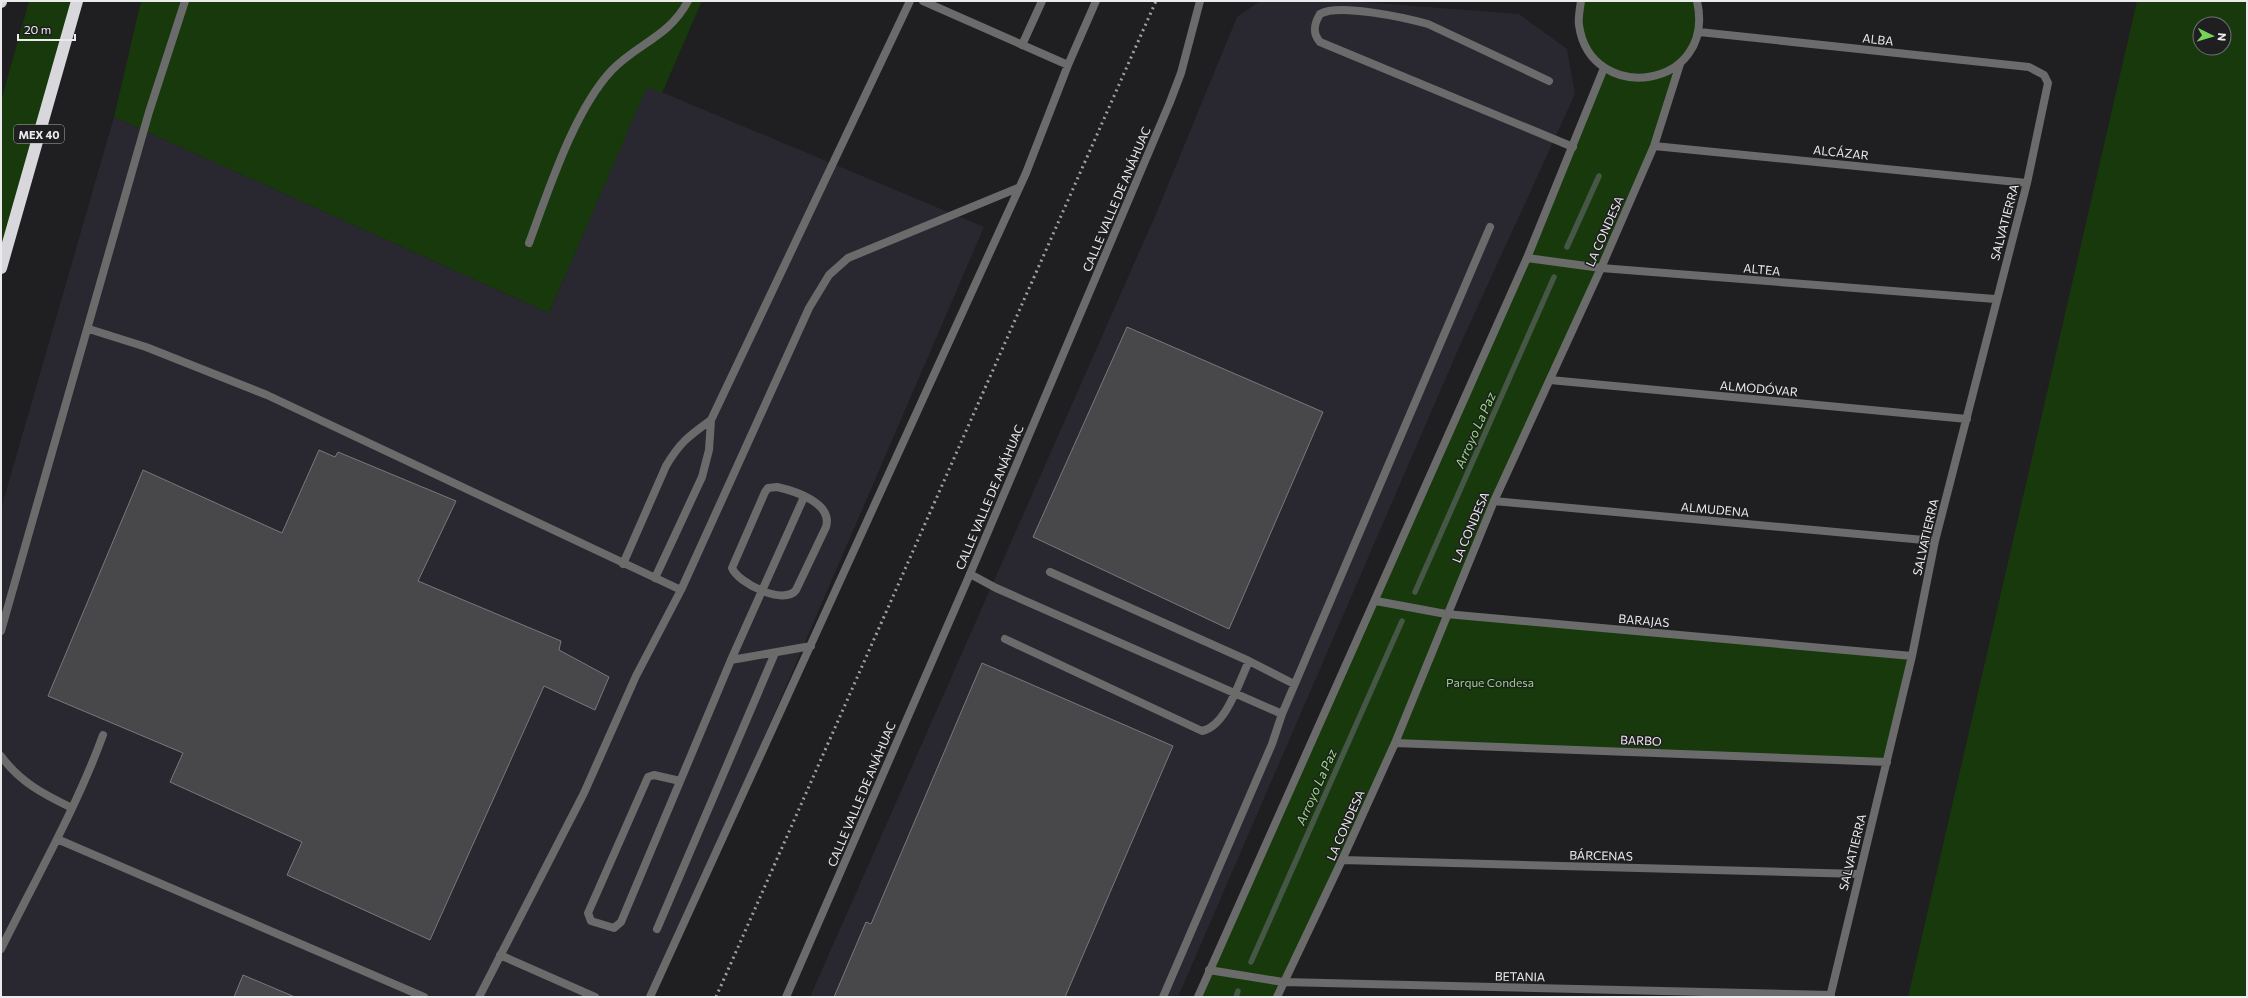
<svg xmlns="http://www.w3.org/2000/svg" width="2248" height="998" font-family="Commissioner,sans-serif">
  <rect width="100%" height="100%" fill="#1f1e21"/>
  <path fill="#292830" d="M1260 1H1348L1519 14 1567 49 1575 94 1461 343 1178 997H810L1156 214 1237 17Z
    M647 86 984 227 652 997H1V509L114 117 549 313Z"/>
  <path fill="#17390b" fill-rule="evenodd" d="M29 1H72L1 248V101Z
    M141 1H702L662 93 647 87 549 313 114 117Z
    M1581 1H1697L1699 32 1680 64 1654 146 1446 614 1912 656 1887 762 1395 743 1277 997H1198L1527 258 1604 68C1582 43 1578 34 1581 1Z
    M2137 1H2247V997H1908ZM2200 24H2224V48H2200Z"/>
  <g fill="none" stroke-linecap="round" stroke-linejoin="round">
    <path stroke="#465747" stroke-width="5.5" d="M1567 247 1599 176
      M1415 592 1554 277
      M1251 962 1402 621
      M1236 997 1238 991"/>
  </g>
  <path fill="#48484b" stroke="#79787c" d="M1127 327 1323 412 1229 629 1033 537Z
    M319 450 335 457 338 452 456 501 418 581 561 641 559 650 609 677 595 710 544 686 430 940 287 875 302 842 170 782 183 753 48 696 143 470 282 533Z
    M982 663 1173 746 1065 997H834L866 922 871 924Z
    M243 975 295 997H234Z"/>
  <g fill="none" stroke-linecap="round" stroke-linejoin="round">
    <path stroke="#6b6b6c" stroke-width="8" d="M923 1 1068 65
      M1022 45 1042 1
      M1549 81 1428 24C1406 18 1339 3 1320 14 1314 24 1312 33 1320 42L1573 147
      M529 243C548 192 574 110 612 70 638 43 669 37 688 1
      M89 329 146 347 267 395 681 590
      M777 487C795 491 833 503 826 527L796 590C784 606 738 583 732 568L765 492 768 488Z
      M623 564 666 466C680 442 689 436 711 420
      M1050 572 1249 661 1294 684
      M970 574 996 588 1282 714 1272 744 1163 997
      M655 578 702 477 709 450 711 420 910 1
      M1 631 149 112 185 1
      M1005 639 1202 731C1226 726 1239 682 1249 661
      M731 660 804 497
      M1282 714 1490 227
      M1 756C20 782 43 794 72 808
      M680 781 654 775 648 777 588 913 591 921 614 928 621 922 731 660 811 646
      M57 839 424 997
      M657 929 775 653
      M1 949C36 878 76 809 103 735
      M500 955 595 997
      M479 997 584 793 636 676 681 590 809 308 829 275 848 258 1018 188
      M650 997 1026 173 1068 65 1096 1"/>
    <path stroke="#6b6b6c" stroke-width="8" d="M1581 1C1580 8 1578 18 1579 25 1590 106 1717 90 1697 1
      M1699 32 2029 67 2044 75 2048 83 2027 183 1935 541 1912 656 1830 997
      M1654 146 2027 183
      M1527 258 1601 268 1995 299
      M1550 380 1967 419
      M1494 501 1935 541
      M1376 601 1446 614 1912 656
      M1395 743 1887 762
      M1342 860 1859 874
      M1209 970 1283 982 1831 995
      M786 997 970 574 1170 102 1181 73 1200 1
      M1198 997 1527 258 1604 68
      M1277 997 1342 860 1395 743 1494 501 1601 268 1654 146 1680 64"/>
    <path stroke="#d8d7db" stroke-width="12" d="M1 2V1
      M1 268 77 1"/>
    <path stroke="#a0a0a2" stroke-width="3" stroke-dasharray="2 4" stroke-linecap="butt" d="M716 997 1156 1"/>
  </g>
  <g text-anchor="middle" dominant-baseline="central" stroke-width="3" stroke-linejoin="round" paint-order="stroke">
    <rect fill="#1f1e21" stroke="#aeaeb0" stroke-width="1" x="14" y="125" width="50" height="18" rx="3"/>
    <g font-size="11" font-weight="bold" fill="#ebebed">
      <text x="39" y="134">MEX 40</text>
    </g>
    <g font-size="12" fill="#ebebed" stroke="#1f1e21">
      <text transform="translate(1878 39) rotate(6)">ALBA</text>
      <text transform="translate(1841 152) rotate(6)">ALCÁZAR</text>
      <text transform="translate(1116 199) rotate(-67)">CALLE VALLE DE ANÁHUAC</text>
      <text transform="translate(2004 222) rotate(-75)">SALVATIERRA</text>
      <text transform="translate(1604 231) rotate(-66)">LA CONDESA</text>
      <text transform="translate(1762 269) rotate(5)">ALTEA</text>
      <text transform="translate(1759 388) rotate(5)">ALMODÓVAR</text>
      <text transform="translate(989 497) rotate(-67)">CALLE VALLE DE ANÁHUAC</text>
      <text transform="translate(1715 509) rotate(5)">ALMUDENA</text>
      <text transform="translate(1470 527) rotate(-67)">LA CONDESA</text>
      <text transform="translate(1925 537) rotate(-77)">SALVATIERRA</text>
      <text transform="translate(1644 620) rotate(5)">BARAJAS</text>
      <text transform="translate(1641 740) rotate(2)">BARBO</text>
      <text transform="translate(861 794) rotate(-67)">CALLE VALLE DE ANÁHUAC</text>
      <text transform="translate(1345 825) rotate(-66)">LA CONDESA</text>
      <text transform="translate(1852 852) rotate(-76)">SALVATIERRA</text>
      <text transform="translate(1601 855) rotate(1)">BÁRCENAS</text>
      <text transform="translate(1520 976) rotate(1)">BETANIA</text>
    </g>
    <g font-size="12" fill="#90d67b" stroke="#1f1e21">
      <text x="1490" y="682">Parque Condesa</text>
    </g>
    <g font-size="13" font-style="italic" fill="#97dd81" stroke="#1f1e21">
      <text transform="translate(1475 430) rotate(-66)">Arroyo La Paz</text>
      <text transform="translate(1316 787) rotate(-66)">Arroyo La Paz</text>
    </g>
  </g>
  <rect width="2248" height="998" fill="none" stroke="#ebebed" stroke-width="4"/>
  <g transform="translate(2212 36) rotate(95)"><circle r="19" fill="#1f1e21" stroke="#717073"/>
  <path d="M0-3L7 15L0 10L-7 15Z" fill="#77d259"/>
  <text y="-6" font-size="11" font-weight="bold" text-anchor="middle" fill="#ebebed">N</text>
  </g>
  <path d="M18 34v6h57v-6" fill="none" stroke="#ebebed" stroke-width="2"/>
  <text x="24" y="34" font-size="12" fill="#ebebed" stroke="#1f1e21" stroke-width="3" paint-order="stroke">20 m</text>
</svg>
